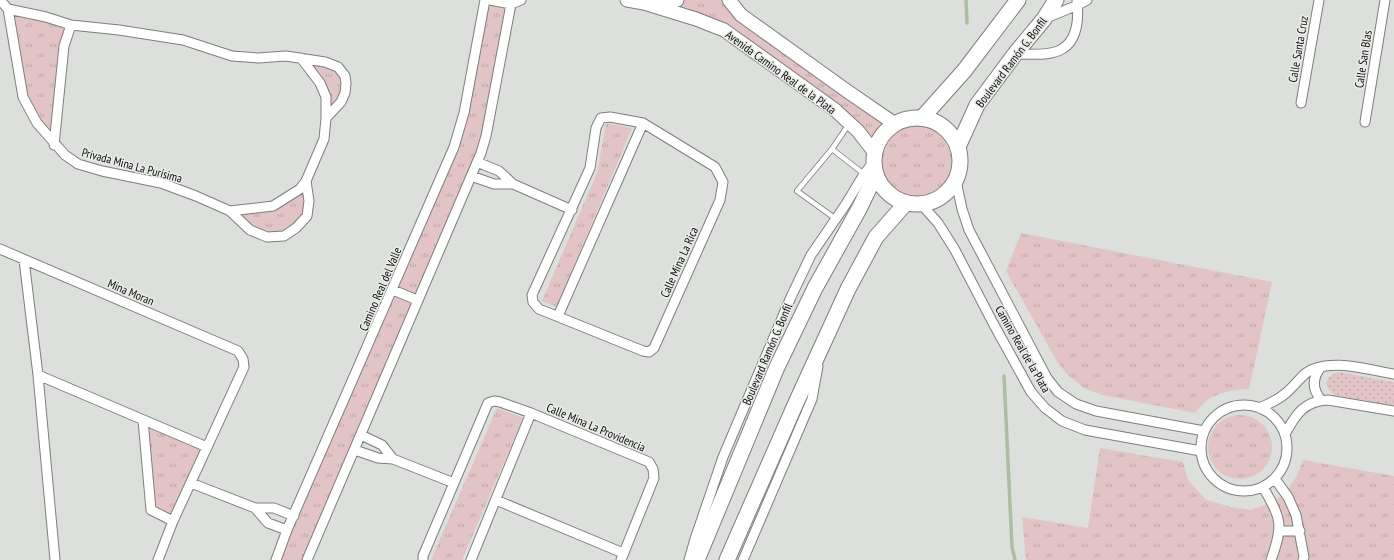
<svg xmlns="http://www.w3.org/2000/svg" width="1394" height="560" font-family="'PT Sans Narrow',sans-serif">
  <defs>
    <pattern id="grass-tufts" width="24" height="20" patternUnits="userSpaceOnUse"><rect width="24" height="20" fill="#e2c3c6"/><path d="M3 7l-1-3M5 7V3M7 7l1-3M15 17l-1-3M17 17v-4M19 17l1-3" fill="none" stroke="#c1a6a9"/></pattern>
    <pattern id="garden-dots" width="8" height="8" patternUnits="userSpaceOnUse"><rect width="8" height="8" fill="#e2c3c6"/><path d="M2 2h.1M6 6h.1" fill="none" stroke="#c1a6a9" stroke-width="1.8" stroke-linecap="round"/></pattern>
  </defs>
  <rect width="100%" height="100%" fill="#dddfdc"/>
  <path fill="url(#grass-tufts)" d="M485 0 511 4 486 136 307 560H276L454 147Z
    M627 0H729L896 124 908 119 922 118 935 122 947 130 955 141 960 154V168L956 181 947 193 935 201 921 204 906 203 893 197 882 187 879 181 874 162 858 131 724 30Z
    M8 9 71 25 54 145 23 97Z
    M301 58 338 67 345 93 326 118V97Z
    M606 123 632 128 557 307 542 301 597 173Z
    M306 181 307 216 296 228 267 237 230 211 273 206Z
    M1021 233 1272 282 1249 389C1227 390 1208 394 1195 413L1102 395 1084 388 1069 376 1058 363 1006 271Z
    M497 408 523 418 462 560H431Z
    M1208 447a32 32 0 1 1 64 0a32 32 0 1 1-64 0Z
    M143 420 207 447 173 521 151 510Z
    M1100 448 1183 462 1188 480 1206 500 1231 507 1251 510 1273 502 1287 491 1297 475 1303 460 1394 476V560H1026L1022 517 1088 528Z"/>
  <path fill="url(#garden-dots)" d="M1338 372 1394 382V406L1335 395C1323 386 1324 378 1338 372Z"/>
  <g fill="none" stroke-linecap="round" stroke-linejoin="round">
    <path stroke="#acbea1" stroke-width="3.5" d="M966 0 967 23
      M1004 376 1012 547 1015 560"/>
    <g stroke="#7c7f7b" stroke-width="6">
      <path id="service" d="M832 149 864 174
        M836 219 797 191 832 149 849 124"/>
    </g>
    <g stroke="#7c7f7b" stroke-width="11">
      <path id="minor" d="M0 0 8 9 23 97 37 123 65 155 78 164 102 171 161 183 196 196 230 211 250 230 267 237 284 236 296 228 307 216 309 201 306 181
        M490 0 511 4
        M8 9 46 17 71 25 119 30 183 40 232 56 258 58 286 56 325 62 338 67 345 76 346 83 345 93 341 102 326 118
        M1046 18 1078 5 1087 0
        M1015 54C1028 54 1046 56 1058 51 1078 43 1079 19 1077 0
        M1301 103 1319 0
        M610 117 643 123 715 167 723 182 720 200 654 348 649 352 643 351 539 309 533 302 532 295 590 168 596 128 601 118Z
        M1365 122 1385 0
        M54 145 64 46 71 25
        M471 176 494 184H513L499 171 477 162
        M956 181 962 209 969 230 1047 378 1058 392 1076 404 1096 411 1204 431
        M513 184 572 210
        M921 204 938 223 955 250 993 323 1031 392 1045 408 1062 421 1085 430 1201 451
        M230 211 273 206 300 189 306 181 324 139 326 118V97L320 83 301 58
        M0 249 238 351 243 359 244 367 173 521 158 560
        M24 260 38 375 55 560
        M393 290 417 300
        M558 316 643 123
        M38 375 207 447
        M1321 400C1312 389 1312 378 1321 367
        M1201 448a43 43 0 1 1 86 0a43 43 0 1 1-86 0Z
        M1259 408C1269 404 1278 400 1286 393 1293 387 1299 379 1306 373 1328 357 1369 370 1394 374
        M143 420 151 510 173 521
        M1285 434C1296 414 1304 401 1328 400L1394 411
        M355 450 378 458 393 459 382 445 361 435
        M393 459 454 483
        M1275 479 1288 497 1296 515 1304 557 1303 560
        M191 483 255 508
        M1263 487C1281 519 1284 524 1271 560
        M496 500 623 553
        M287 530 268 523 255 508H274L294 516
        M1280 531H1300
        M276 560 287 530 454 147 464 113 485 0
        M307 560C366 425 422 288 481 153L486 136 511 4 521 0
        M423 560V556L488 403 494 401 500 402 531 413 649 462 653 469 654 478 621 560
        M471 560 531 413
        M689 560 695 539 723 457 791 297 811 255 846 204 864 174 874 162
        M743 560 812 399 818 366"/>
    </g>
    <g stroke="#7c7f7b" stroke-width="15">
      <path id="secondary" d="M627 0 644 3 696 19 724 30 834 109 858 131 875 153
        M729 0 741 15 847 91 895 124
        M653 3H666L677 0"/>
    </g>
    <g stroke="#7c7f7b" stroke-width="17">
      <path id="primary" d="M922 118 964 71 1018 0
        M874 161a43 43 0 1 1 86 0a43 43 0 1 1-86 0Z
        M958 147 977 105 1015 54 1044 19 1056 0
        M697 560 777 367 815 288 859 209 876 174
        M727 560 795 405 848 289 876 237 906 203"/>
    </g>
    <use href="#service" stroke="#fff" stroke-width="4.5"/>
    <use href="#minor" stroke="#fff" stroke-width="9"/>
    <use href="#secondary" stroke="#fff" stroke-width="13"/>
    <use href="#primary" stroke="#fff" stroke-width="15"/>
  </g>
  <g text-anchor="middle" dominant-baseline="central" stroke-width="3" stroke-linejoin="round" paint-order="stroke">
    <g font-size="12" fill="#0b0c0b" stroke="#eaede9">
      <text transform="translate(1298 49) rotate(-80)">Calle Santa Cruz</text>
      <text transform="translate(1363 59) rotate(-81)">Calle San Blas</text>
      <text transform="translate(1011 62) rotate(-53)">Boulevard Ramón G. Bonfil</text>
      <text transform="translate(781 72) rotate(36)">Avenida Camino Real de la Plata</text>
      <text transform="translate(132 165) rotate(15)">Privada Mina La Purísima</text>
      <text transform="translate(679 262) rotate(-66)">Calle Mina La Rica</text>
      <text transform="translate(380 289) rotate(-67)">Camino Real del Valle</text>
      <text transform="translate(131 292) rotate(23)">Mina Moran</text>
      <text transform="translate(1023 349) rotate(60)">Camino Real de la Plata</text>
      <text transform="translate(767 354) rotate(-67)">Boulevard Ramón G. Bonfil</text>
      <text transform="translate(596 427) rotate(23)">Calle Mina La Providencia</text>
    </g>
  </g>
</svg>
